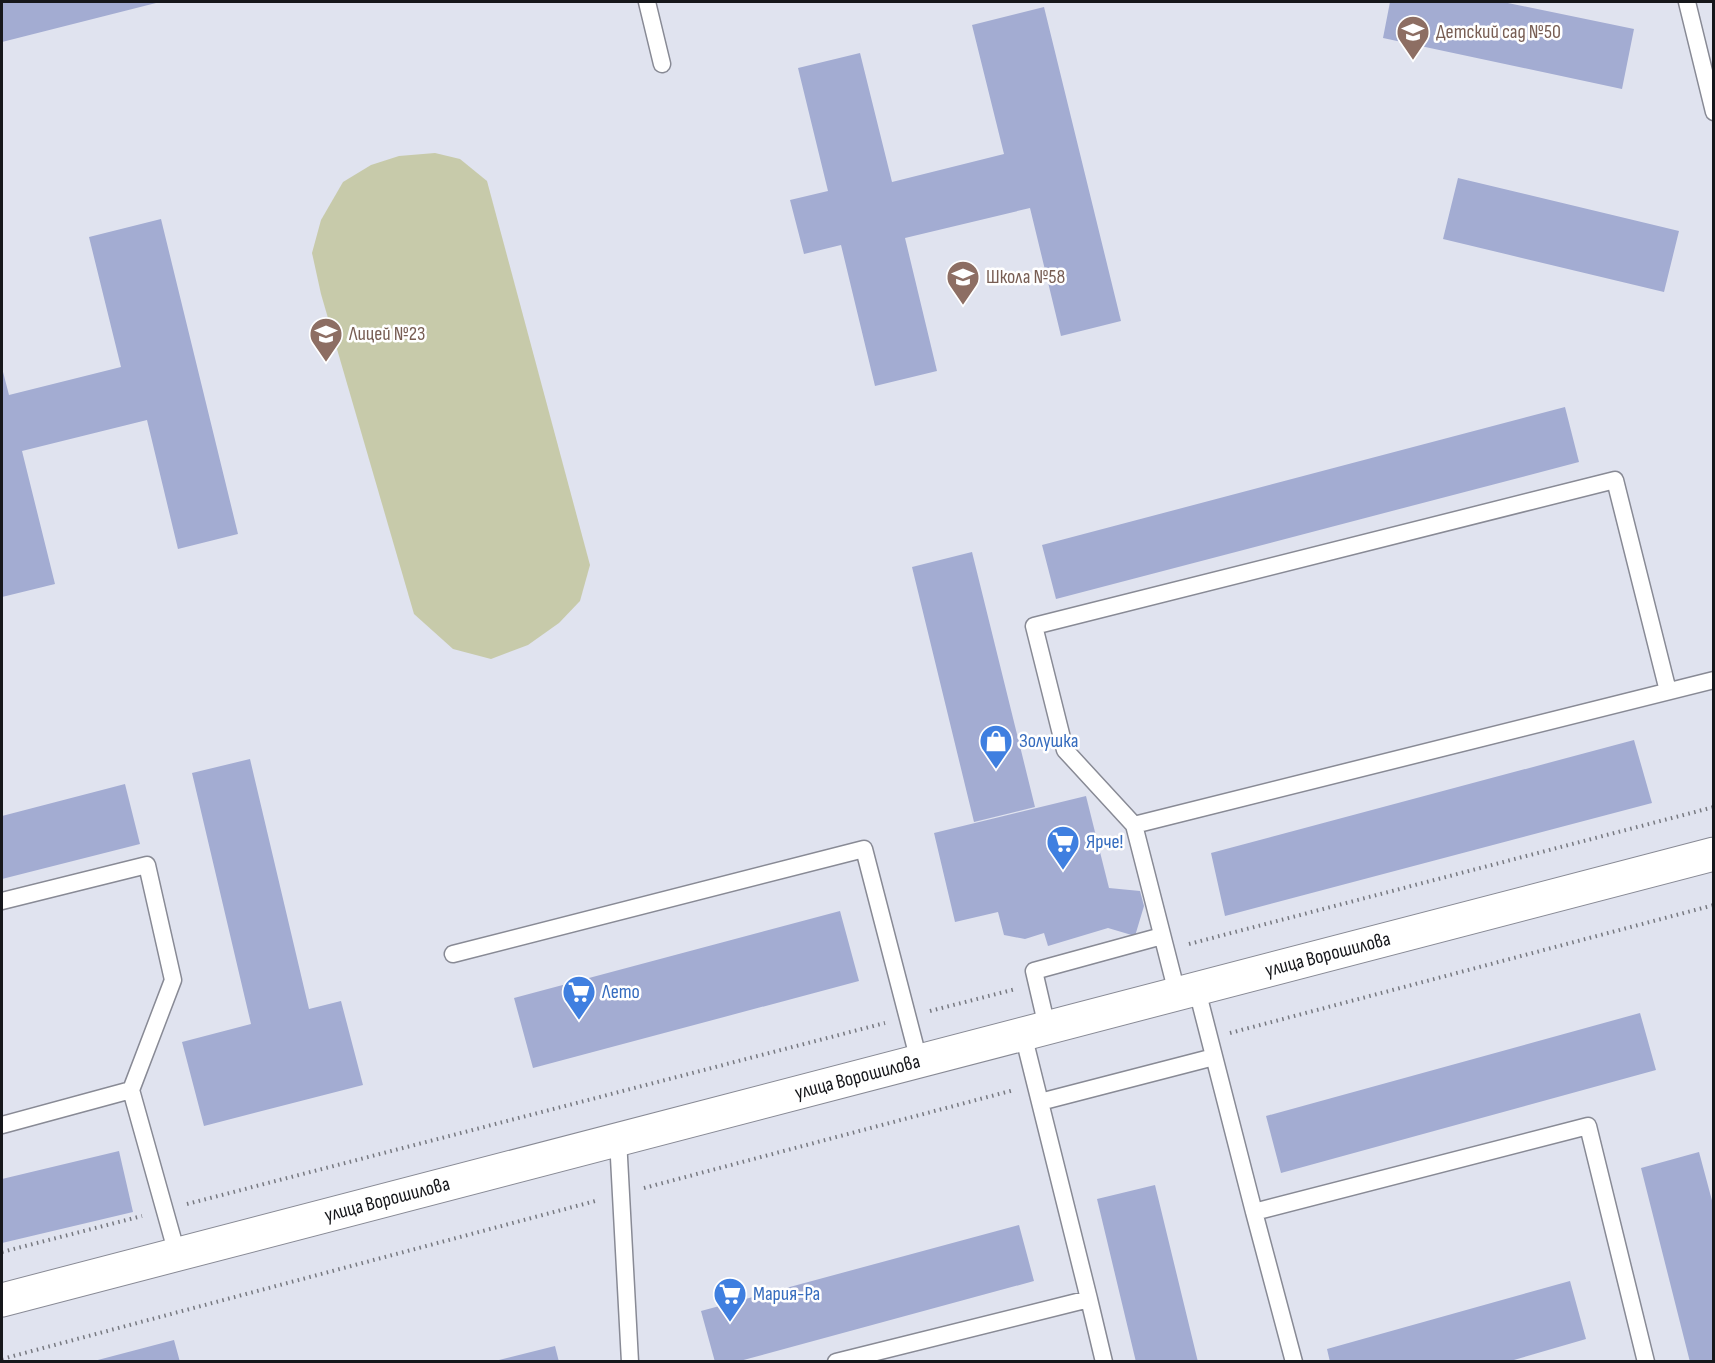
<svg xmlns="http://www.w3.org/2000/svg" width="1715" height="1363" font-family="'Sofia Sans Condensed',sans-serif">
  <rect width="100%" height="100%" fill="#e0e3ef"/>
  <path fill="#c7caaa" d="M435 153 460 159 487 181 590 565 580 601 559 623 528 645 491 659 453 649 414 614 321 294 312 253 321 220 343 182 371 165 399 156Z"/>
  <path fill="#a3acd2" d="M2 2H160L2 42Z
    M1390 2H1503L1634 29 1622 89 1383 38Z
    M1044 7 1121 321 1061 336 1030 208 905 238 937 371 875 386 841 245 804 254 790 200 828 191 798 68 860 53 892 182 1004 154 972 25Z
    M1458 178 1679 231 1664 292 1443 239Z
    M161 219 238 534 178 549 147 420 22 451 55 584 2 597V368L9 395 121 367 89 237Z
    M1565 407 1579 462 1056 599 1042 545Z
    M972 552 1035 807 974 822 912 567Z
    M1634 740 1652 803 1225 916 1211 853Z
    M250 759 309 1009 341 1001 363 1085 204 1126 182 1042 251 1024 192 773Z
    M125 784 140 844 2 879V816Z
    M1086 796 1109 888 1140 891 1144 906 1135 936 1108 928 1048 946 1044 933 1025 939 1004 935 998 912 955 922 934 833Z
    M840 911 859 981 533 1068 514 998Z
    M1640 1013 1656 1070 1281 1173 1266 1116Z
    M119 1151 133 1212 2 1243V1179Z
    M1699 1152 1714 1208V1362H1690L1641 1168Z
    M1155 1185 1198 1362H1136L1097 1199Z
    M1019 1225 1034 1281 736 1362H715L701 1311Z
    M1570 1281 1586 1339 1507 1362H1330L1327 1349Z
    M174 1340 180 1362H94V1361Z
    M555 1346 559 1362H496L495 1361Z"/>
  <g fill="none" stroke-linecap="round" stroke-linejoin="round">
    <g stroke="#888a95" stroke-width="19">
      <path id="lane" d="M647 2 662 64
        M1687 2 1714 112
        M1134 825 1065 750 1034 626 1615 480 1668 691
        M2 901 147 865 173 980 131 1090 177 1254
        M453 954 864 849 919 1061
        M1197 990 1254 1212 1588 1126 1646 1362
        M1177 993 1134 825 1714 680
        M1047 1027 1034 971 1162 936
        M1023 1034 1089 1299
        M1040 1102 1214 1057
        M2 1125 131 1090
        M618 1139 630 1362
        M1254 1212 1294 1362
        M836 1362 1089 1299 1104 1362"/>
    </g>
    <g stroke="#888a95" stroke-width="35">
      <g id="secondary">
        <path id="s1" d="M2 1300 1714 854"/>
      </g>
    </g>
    <path stroke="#777980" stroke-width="4" stroke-dasharray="1.5 4.5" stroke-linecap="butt" d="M1189 944 1714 807
      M930 1011 1016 989
      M1230 1033 1714 905
      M644 1188 1014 1090
      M187 1204 885 1023
      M2 1252 142 1216
      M2 1359 599 1200"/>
    <use href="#lane" stroke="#fff" stroke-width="16"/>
    <use href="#secondary" stroke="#fff" stroke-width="33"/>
  </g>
  <defs>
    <g id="school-pin" transform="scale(1.725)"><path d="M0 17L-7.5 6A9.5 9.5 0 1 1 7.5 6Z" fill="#8d6e63" stroke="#fff"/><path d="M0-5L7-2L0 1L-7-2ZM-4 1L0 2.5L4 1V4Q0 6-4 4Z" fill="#fff"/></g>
    <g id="shop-pin" transform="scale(1.725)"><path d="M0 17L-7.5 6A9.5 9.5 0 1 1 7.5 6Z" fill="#3f7fe0" stroke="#fff"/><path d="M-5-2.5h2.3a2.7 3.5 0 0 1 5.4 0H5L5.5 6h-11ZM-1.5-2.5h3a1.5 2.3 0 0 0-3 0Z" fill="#fff"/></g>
    <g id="supermarket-pin" transform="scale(1.725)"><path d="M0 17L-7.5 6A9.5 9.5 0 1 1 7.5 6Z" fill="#3f7fe0" stroke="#fff"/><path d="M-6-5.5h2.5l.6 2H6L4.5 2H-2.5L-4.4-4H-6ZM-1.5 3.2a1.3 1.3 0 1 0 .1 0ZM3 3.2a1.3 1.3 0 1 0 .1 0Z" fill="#fff"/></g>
  </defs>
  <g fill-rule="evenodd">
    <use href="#school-pin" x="1413" y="32"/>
    <use href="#school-pin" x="963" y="277"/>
    <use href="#school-pin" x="326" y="334"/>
    <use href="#shop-pin" x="996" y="741"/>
    <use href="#supermarket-pin" x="1063" y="842"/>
    <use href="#supermarket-pin" x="579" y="992"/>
    <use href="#supermarket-pin" x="730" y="1294"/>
  </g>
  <g text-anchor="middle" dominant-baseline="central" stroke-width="5" stroke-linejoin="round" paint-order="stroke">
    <g font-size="20" fill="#785e54" stroke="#fff" text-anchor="start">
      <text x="1436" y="32">Детский сад №50</text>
      <text x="986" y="277">Школа №58</text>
      <text x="349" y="334">Лицей №23</text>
    </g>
    <g font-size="20" fill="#366cbe" stroke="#fff" text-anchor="start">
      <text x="1019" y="741">Золушка</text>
      <text x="1086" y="842">Ярче!</text>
      <text x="602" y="992">Лето</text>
      <text x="753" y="1294">Мария-Ра</text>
    </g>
    <g font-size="20" fill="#16171b" stroke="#fff">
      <text stroke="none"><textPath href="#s1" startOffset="1370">улица Ворошилова</textPath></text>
      <text stroke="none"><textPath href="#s1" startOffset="884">улица Ворошилова</textPath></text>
      <text stroke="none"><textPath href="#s1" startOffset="398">улица Ворошилова</textPath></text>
    </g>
  </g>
  <rect width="1715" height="1363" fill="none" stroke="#16171b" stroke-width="6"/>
</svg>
